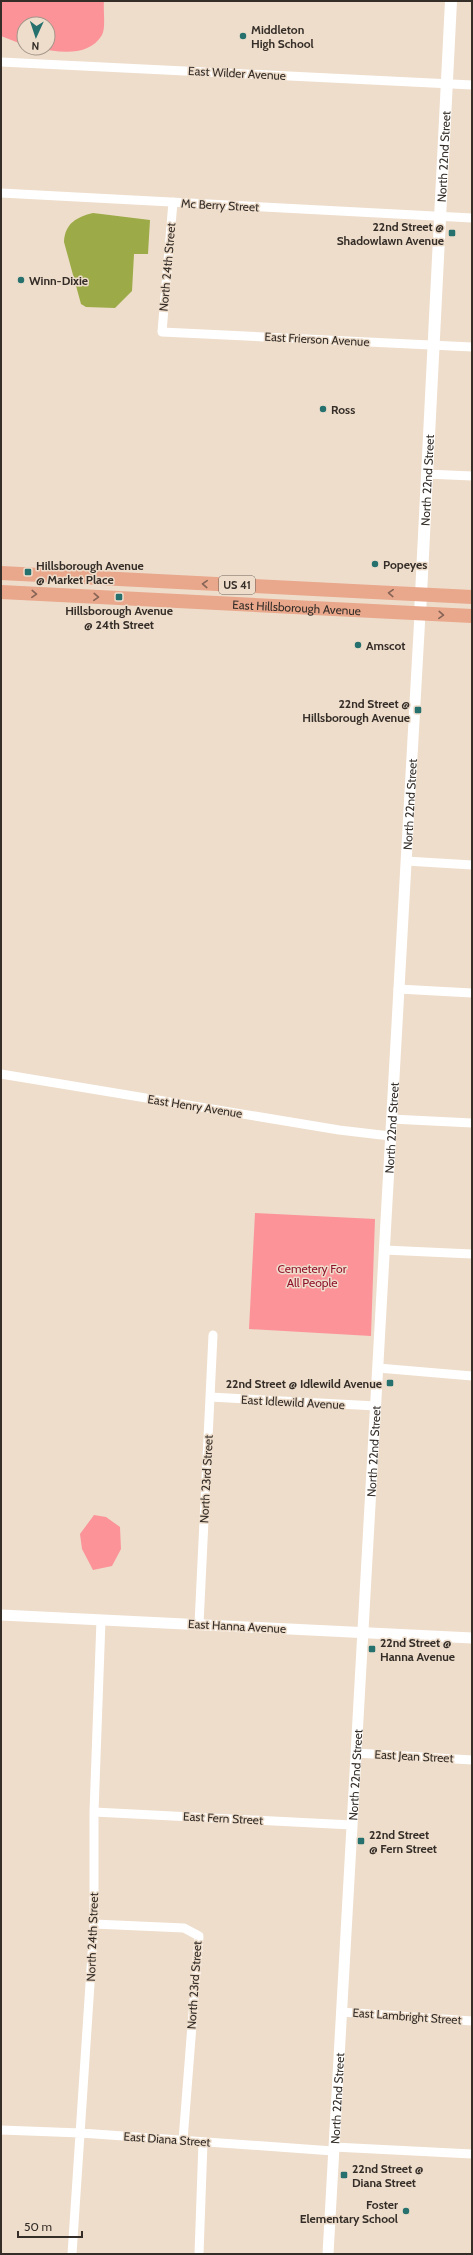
<svg xmlns="http://www.w3.org/2000/svg" width="473" height="2255" font-family="Cabin,sans-serif">
  <rect width="100%" height="100%" fill="#eeddcb"/>
  <path fill="#fb9399" d="M1 1H104C103 10 106 28 102 35 88 58 58 52 36 48H48V24H24V45L1 36Z
    M255 1213 375 1219 371 1336 249 1329Z
    M94 1515 106 1517 120 1527 121 1549 112 1566 93 1570 82 1549 80 1534Z"/>
  <path fill="#9cab47" d="M93 213 150 220 148 254H134L132 291 115 308 86 307 81 304 64 242C65 223 77 217 93 213Z"/>
  <g fill="none" stroke-linecap="round" stroke-linejoin="round">
    <path stroke="#fff" stroke-width="9" d="M1 62 472 85
      M1 193 472 218
      M173 202 162 332 472 347
      M426 474 472 476
      M406 861 472 865
      M398 989 472 993
      M1 1074 339 1130 390 1136
      M391 1119 472 1123
      M384 1250 472 1254
      M378 1368 472 1376
      M210 1397 376 1406
      M199 1624 213 1335
      M356 1753 472 1760
      M94 1812 352 1825
      M94 1924 184 1928 199 1936 183 2140
      M341 2012 472 2021
      M1 2130 81 2133 333 2151
      M334 2147 472 2154
      M72 2254 94 1924V1812L101 1620
      M199 2254 203 2142"/>
    <g stroke="#fff" stroke-width="11">
      <path d="M1 1615 472 1638"/>
      <path id="s1" d="M328 2254 420 614"/>
    </g>
    <path stroke="#fff" stroke-width="12" id="s2" d="M420 614 451 1"/>
    <g stroke="#e9a78c" stroke-width="14">
      <path d="M1 573 472 597"/>
      <path id="s3" d="M1 592 472 616"/>
    </g>
  </g>
  <defs><path id="oneway-chevron" d="M-2-3.5L2.5 0L-2 3.5" fill="none" stroke-width="1.6" stroke-linecap="round" stroke-linejoin="round"/></defs>
  <g stroke="#866455">
    <use href="#oneway-chevron" transform="translate(205 584) rotate(-177)"/>
    <use href="#oneway-chevron" transform="translate(391 593) rotate(-177)"/>
    <use href="#oneway-chevron" transform="translate(34 594) rotate(3)"/>
    <use href="#oneway-chevron" transform="translate(96 597) rotate(3)"/>
    <use href="#oneway-chevron" transform="translate(441 615) rotate(3)"/>
  </g>
  <g fill="#26706e" stroke="#eeddcb" stroke-width="1.5">
    <circle cx="243" cy="36" r="4"/>
    <rect x="448" y="229" width="8" height="8" rx="2"/>
    <circle cx="21" cy="280" r="4"/>
    <circle cx="323" cy="409" r="4"/>
    <circle cx="375" cy="564" r="4"/>
    <rect x="24" y="568" width="8" height="8" rx="2"/>
    <rect x="115" y="593" width="8" height="8" rx="2"/>
    <circle cx="358" cy="645" r="4"/>
    <rect x="414" y="706" width="8" height="8" rx="2"/>
    <rect x="386" y="1379" width="8" height="8" rx="2"/>
    <rect x="368" y="1645" width="8" height="8" rx="2"/>
    <rect x="357" y="1837" width="8" height="8" rx="2"/>
    <rect x="340" y="2171" width="8" height="8" rx="2"/>
    <circle cx="406" cy="2211" r="4"/>
  </g>
  <g text-anchor="middle" dominant-baseline="central" stroke-width="3" stroke-linejoin="round" paint-order="stroke">
    <rect fill="#eeddcb" stroke="#6c6259" stroke-width="1" x="219" y="576" width="36" height="18" rx="3"/>
    <g font-size="11" font-weight="bold" fill="#352e28">
      <text x="237" y="585">US 41</text>
    </g>
    <g font-size="12" font-weight="bold" fill="#352e28" stroke="#eeddcb" text-anchor="start">
      <text x="251" y="29">Middleton<tspan x="251" dy="14">High School</tspan></text>
      <text x="444" y="226" text-anchor="end">22nd Street @<tspan x="444" dy="14">Shadowlawn Avenue</tspan></text>
      <text x="29" y="280">Winn-Dixie</text>
      <text x="331" y="409">Ross</text>
      <text x="383" y="564">Popeyes</text>
      <text x="36" y="565">Hillsborough Avenue<tspan x="36" dy="14">@ Market Place</tspan></text>
      <text x="119" y="610" text-anchor="middle">Hillsborough Avenue<tspan x="119" dy="14">@ 24th Street</tspan></text>
      <text x="366" y="645">Amscot</text>
      <text x="410" y="703" text-anchor="end">22nd Street @<tspan x="410" dy="14">Hillsborough Avenue</tspan></text>
      <text x="382" y="1383" text-anchor="end">22nd Street @ Idlewild Avenue</text>
      <text x="380" y="1642">22nd Street @<tspan x="380" dy="14">Hanna Avenue</tspan></text>
      <text x="369" y="1834">22nd Street<tspan x="369" dy="14">@ Fern Street</tspan></text>
      <text x="352" y="2168">22nd Street @<tspan x="352" dy="14">Diana Street</tspan></text>
      <text x="398" y="2204" text-anchor="end">Foster<tspan x="398" dy="14">Elementary School</tspan></text>
    </g>
    <g font-size="12" fill="#352e28" stroke="#eeddcb">
      <text transform="translate(237 73) rotate(3)">East Wilder Avenue</text>
      <text stroke="none"><textPath href="#s2" startOffset="458">North 22nd Street</textPath></text>
      <text transform="translate(220 205) rotate(3)">Mc Berry Street</text>
      <text transform="translate(167 267) rotate(-85)">North 24th Street</text>
      <text transform="translate(317 339) rotate(3)">East Frierson Avenue</text>
      <text stroke="none"><textPath href="#s2" startOffset="134">North 22nd Street</textPath></text>
      <text stroke="none"><textPath href="#s3" startOffset="296">East Hillsborough Avenue</textPath></text>
      <text stroke="none"><textPath href="#s1" startOffset="1452">North 22nd Street</textPath></text>
      <text transform="translate(195 1106) rotate(9)">East Henry Avenue</text>
      <text stroke="none"><textPath href="#s1" startOffset="1128">North 22nd Street</textPath></text>
      <text transform="translate(293 1402) rotate(3)">East Idlewild Avenue</text>
      <text stroke="none"><textPath href="#s1" startOffset="804">North 22nd Street</textPath></text>
      <text transform="translate(206 1479) rotate(-87)">North 23rd Street</text>
      <text transform="translate(237 1626) rotate(3)">East Hanna Avenue</text>
      <text transform="translate(414 1756) rotate(3)">East Jean Street</text>
      <text stroke="none"><textPath href="#s1" startOffset="480">North 22nd Street</textPath></text>
      <text transform="translate(223 1818) rotate(3)">East Fern Street</text>
      <text transform="translate(92 1937) rotate(-88)">North 24th Street</text>
      <text transform="translate(194 1985) rotate(-86)">North 23rd Street</text>
      <text transform="translate(407 2016) rotate(4)">East Lambright Street</text>
      <text stroke="none"><textPath href="#s1" startOffset="156">North 22nd Street</textPath></text>
      <text transform="translate(167 2139) rotate(4)">East Diana Street</text>
    </g>
    <g font-size="12" fill="#90142e" stroke="#eeddcb">
      <text x="312" y="1268">Cemetery For<tspan x="312" dy="14">All People</tspan></text>
    </g>
  </g>
  <rect width="473" height="2255" fill="none" stroke="#352e28" stroke-width="4"/>
  <g transform="translate(36 36) rotate(183)"><circle r="19" fill="#eeddcb" stroke="#a4978a"/>
  <path d="M0-3L7 15L0 10L-7 15Z" fill="#26706e"/>
  <text y="-6" font-size="11" font-weight="bold" text-anchor="middle" fill="#352e28">N</text>
  </g>
  <path d="M18 2231v6h64v-6" fill="none" stroke="#352e28" stroke-width="2"/>
  <text x="24" y="2231" font-size="12" fill="#352e28" stroke="#eeddcb" stroke-width="3" paint-order="stroke">50 m</text>
</svg>
